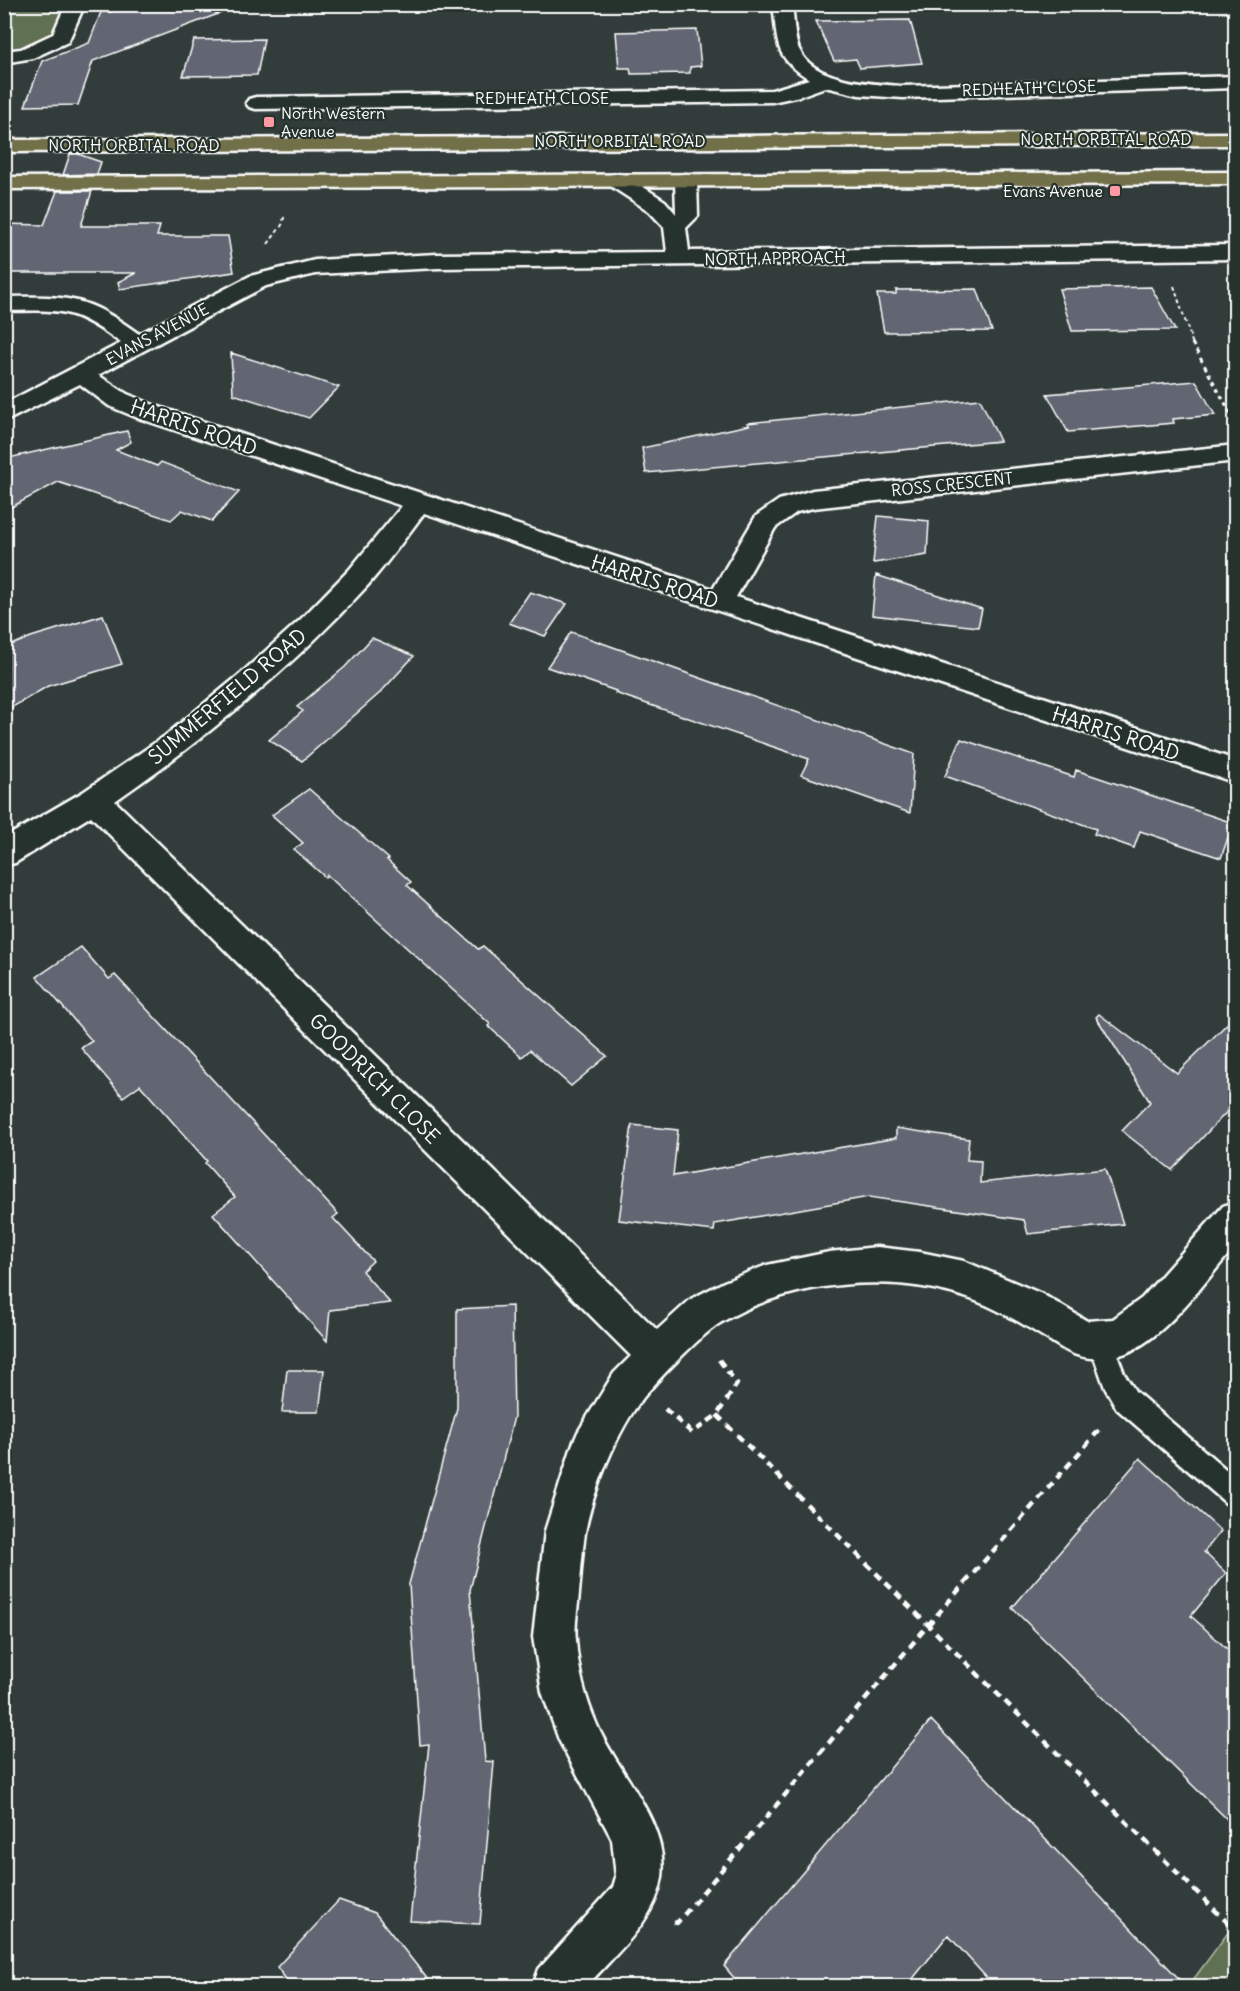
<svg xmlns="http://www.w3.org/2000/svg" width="1240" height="1991" font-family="Delius,sans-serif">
  <rect width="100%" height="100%" fill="#323d3b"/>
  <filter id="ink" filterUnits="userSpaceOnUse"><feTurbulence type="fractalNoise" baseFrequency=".0167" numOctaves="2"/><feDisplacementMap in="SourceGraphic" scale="12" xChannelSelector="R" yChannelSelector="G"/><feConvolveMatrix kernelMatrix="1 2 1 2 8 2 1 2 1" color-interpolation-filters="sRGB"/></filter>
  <g filter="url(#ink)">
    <path fill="#5f7052" stroke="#afb8a8" stroke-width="1.5" d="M5 5H69C48 43 49 45 5 52Z
      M1235 1923V1986H1189L1193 1980Z"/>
    <path fill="#626673" stroke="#fff" stroke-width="1.5" d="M114 4H233L234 8 93 61 78 105 25 106 42 61 89 43 101 12H111Z
      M910 20 922 63 860 68 856 59 834 61 816 21Z
      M697 30 701 66 690 67V73L631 74 630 68H619L616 32Z
      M264 39 257 75 183 76 194 40Z
      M70 154H78L101 162 97 174 63 175Z
      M57 191H92L81 226H160L157 236H228L234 272 120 289 118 282 136 273H4V224L44 225Z
      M1151 287 1175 330 1072 331 1059 289Z
      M977 289 992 331 884 332 877 294H896V290Z
      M231 353 339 387 309 418 233 394Z
      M1196 381 1215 415 1173 419 1174 423 1068 432 1047 394Z
      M980 399 1000 441 646 473 642 448 749 425 747 423Z
      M127 431 131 442 116 450 157 466 161 462 239 492 212 521 182 510 171 520 58 482 4 511V459Z
      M878 516 929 521 927 555 873 563Z
      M876 575 982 609 978 627 872 615Z
      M530 592 567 604 545 636 509 623Z
      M103 615 122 664 48 686 4 712V648L31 637Z
      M571 632 914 754 910 813 801 775 809 759 615 693 616 691 547 667Z
      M372 638 414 656 380 693 302 761 269 740 303 711 297 707 345 667Z
      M961 739 1074 777 1076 770 1233 823 1221 858 1140 831 1134 848 1094 834 1096 829 945 776Z
      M309 789 389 859 387 860 411 882 407 885 478 949 483 946 607 1056 571 1086 530 1050 522 1057 488 1026 490 1024 327 875 325 877 294 849 303 843 272 815Z
      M81 947 109 979 115 975 338 1214 333 1218 373 1261 362 1271 390 1303 330 1310 327 1341 213 1214 235 1197 205 1163 207 1161 140 1085 123 1097 81 1048 92 1041 37 977Z
      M1099 1014 1177 1073 1236 1015V1102L1172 1170 1122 1131 1150 1102 1096 1017Z
      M632 1125 678 1130 673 1176 896 1138V1128L969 1139 967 1160 981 1161 980 1183 1105 1169 1123 1224 1028 1234 1024 1220 869 1197 715 1224 714 1231 619 1220Z
      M512 1306 514 1417 470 1590 485 1761 494 1762 480 1924 410 1921 429 1744 420 1745 409 1584 457 1408V1309Z
      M287 1370H324L319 1412H282Z
      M1140 1458 1221 1531 1204 1552 1226 1573 1191 1616 1236 1657V1828L1012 1608Z
      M931 1720 1186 1986H994L948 1935 907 1986H741L724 1966Z
      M339 1900 375 1913 433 1986H291L277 1967Z"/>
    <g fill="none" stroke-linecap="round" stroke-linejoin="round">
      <g stroke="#fff" stroke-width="5">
        <path id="service" d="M1100 1328 1109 1332 1124 1373 1135 1391 1236 1478V1508L1227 1504 1117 1409 1105 1388 1088 1340 1091 1332Z"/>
      </g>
      <g stroke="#fff" stroke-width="5">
        <path id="minor" d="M66 4H85L68 42 33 58 4 63V51L21 49 53 34Z
          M773 4H792C794 17 794 41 800 51 814 82 874 84 903 86L1236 76V88L903 98 859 95 825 87 800 96 772 102 256 109 249 107 246 103 249 99 256 97 772 90 809 79C773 56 778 43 773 4Z
          M617 174 625 175 665 201 676 214 675 180 678 175 686 174 694 175 697 180 698 216 686 228 689 251 1236 245V259L438 268 315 274 266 286 98 375 127 394 156 406 713 589 756 516 779 500 813 490 1236 445V461L813 508 797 512 775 528 736 597 1236 760V783L424 513C406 537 388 562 368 585 293 667 206 738 115 801L657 1330 691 1299 724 1282 767 1265 829 1252 877 1247 920 1252 964 1261 1042 1294 1087 1321 1113 1319 1142 1298 1223 1206 1236 1201V1245C1207 1279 1162 1343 1120 1355 1107 1358 1092 1360 1080 1356 1067 1353 1056 1344 1044 1337 1025 1325 1006 1314 986 1305 907 1270 793 1278 720 1323 700 1336 658 1379 643 1398 617 1430 592 1493 585 1533 582 1553 581 1573 579 1593 578 1608 574 1625 576 1640 578 1669 585 1698 597 1725 617 1772 669 1821 662 1877 656 1921 614 1955 587 1986H533L539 1969 613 1887 616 1877 612 1839 559 1740 542 1692 533 1637 545 1531 572 1446 578 1432 614 1373 631 1356 91 816 15 863 4 866V838L83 792 165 736 238 676 301 619 349 570 402 506 138 418 109 406 80 384 4 422V404L121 343C72 307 63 310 4 311V297C69 296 85 295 139 334L250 276 315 260 438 254 667 252 664 227 649 211 609 185 606 180 609 175Z"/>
      </g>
      <g stroke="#fff" stroke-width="5">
        <path id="trunk" d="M1236 133V145L4 152V140Z
          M1236 172V184L4 189V177Z"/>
      </g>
      <path stroke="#fff" stroke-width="2" stroke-dasharray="4 3" stroke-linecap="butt" d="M268 244 282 225 285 214
        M1174 286 1193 345"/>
      <path stroke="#fff" stroke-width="3" stroke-dasharray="4.5 4" stroke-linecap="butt" d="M1192 343 1235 421"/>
      <path stroke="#fff" stroke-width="4.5" stroke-dasharray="8 6" stroke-linecap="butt" d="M665 1409 692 1433 717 1415 737 1384 717 1357
        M717 1415 1236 1931
        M674 1922 677 1923 929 1624 1101 1428"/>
      <use href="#service" fill="#26332d" fill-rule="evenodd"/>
      <use href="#minor" fill="#26332d" fill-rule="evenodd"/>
      <use href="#trunk" fill="#726f4a" fill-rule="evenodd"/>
    </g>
  </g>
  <g fill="#ff9aa2" stroke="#26332d" stroke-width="2">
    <rect x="263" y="116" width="12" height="12" rx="3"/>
    <rect x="1109" y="185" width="12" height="12" rx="3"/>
  </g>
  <g text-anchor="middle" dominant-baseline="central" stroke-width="4.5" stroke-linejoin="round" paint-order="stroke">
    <g font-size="16" fill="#fff" stroke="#26332d">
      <text transform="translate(1029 88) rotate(-2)">REDHEATH CLOSE</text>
      <text x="542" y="98">REDHEATH CLOSE</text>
      <text x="1106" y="139">NORTH ORBITAL ROAD</text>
      <text x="620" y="141">NORTH ORBITAL ROAD</text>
      <text x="134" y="145">NORTH ORBITAL ROAD</text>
      <text transform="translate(775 258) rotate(-1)">NORTH APPROACH</text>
      <text transform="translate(157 334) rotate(-28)">EVANS AVENUE</text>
      <text transform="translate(952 484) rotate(-6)">ROSS CRESCENT</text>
    </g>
    <g font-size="16" fill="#fff" stroke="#26332d" text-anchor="start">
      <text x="281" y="113">North Western<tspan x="281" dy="18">Avenue</tspan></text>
      <text x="1103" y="191" text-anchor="end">Evans Avenue</text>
    </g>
    <g font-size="20" fill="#fff" stroke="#26332d">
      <text transform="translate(194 427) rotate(19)">HARRIS ROAD</text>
      <text transform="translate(655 581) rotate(18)">HARRIS ROAD</text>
      <text transform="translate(227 696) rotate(-40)">SUMMERFIELD ROAD</text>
      <text transform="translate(1116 733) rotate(18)">HARRIS ROAD</text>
      <text transform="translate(375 1078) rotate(45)">GOODRICH CLOSE</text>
    </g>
  </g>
  <rect width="1240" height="1991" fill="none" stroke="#26332d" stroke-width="24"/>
  <rect x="12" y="12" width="1216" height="1967" fill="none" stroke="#fff" stroke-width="2" filter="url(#ink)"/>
</svg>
